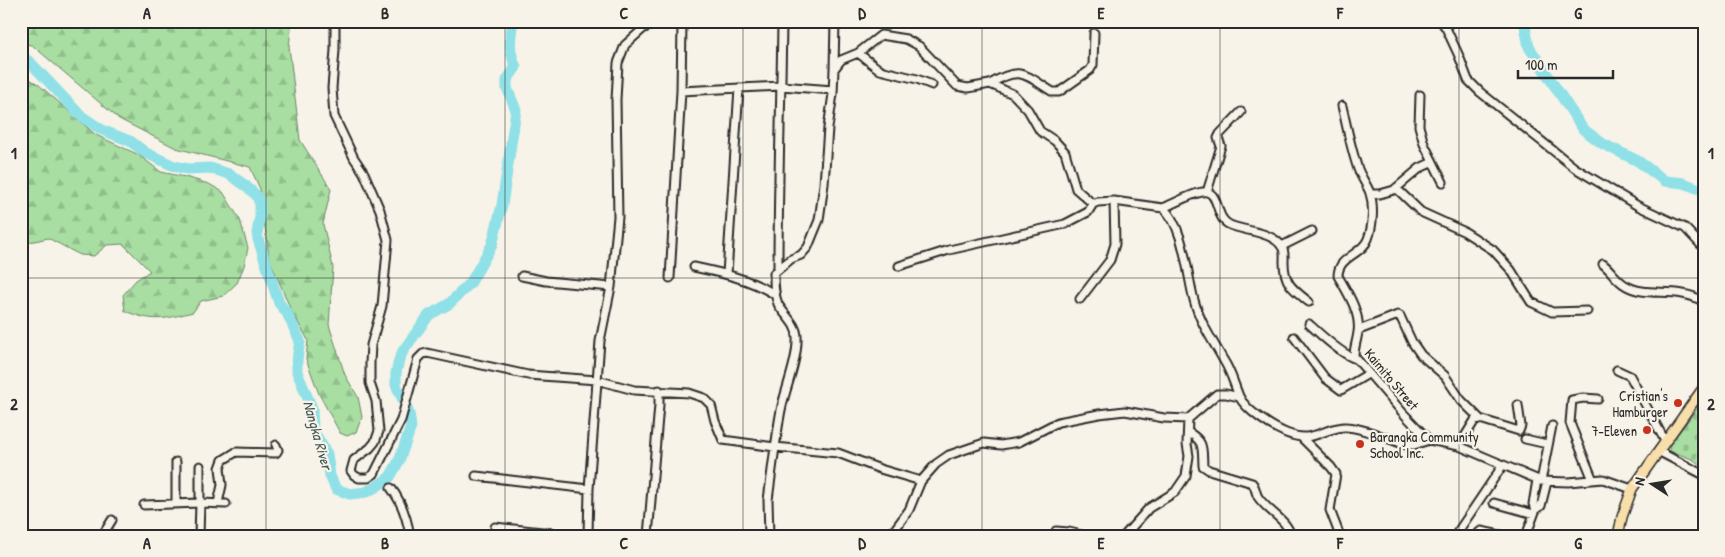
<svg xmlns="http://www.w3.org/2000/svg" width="1725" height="557" font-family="'Patrick Hand',sans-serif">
  <defs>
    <pattern id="forest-firs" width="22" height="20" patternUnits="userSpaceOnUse" patternTransform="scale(1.25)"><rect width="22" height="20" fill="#a8dea2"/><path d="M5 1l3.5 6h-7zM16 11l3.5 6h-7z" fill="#91bf8c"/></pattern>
    <pattern id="cemetery-stones" width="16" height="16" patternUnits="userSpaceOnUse" patternTransform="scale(1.25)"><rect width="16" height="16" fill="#a8dea2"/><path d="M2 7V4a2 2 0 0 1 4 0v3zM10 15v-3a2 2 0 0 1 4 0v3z" fill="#91bf8c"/></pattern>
  </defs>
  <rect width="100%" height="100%" fill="#f7f3e8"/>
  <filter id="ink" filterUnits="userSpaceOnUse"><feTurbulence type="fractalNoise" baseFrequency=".02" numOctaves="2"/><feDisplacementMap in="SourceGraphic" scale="10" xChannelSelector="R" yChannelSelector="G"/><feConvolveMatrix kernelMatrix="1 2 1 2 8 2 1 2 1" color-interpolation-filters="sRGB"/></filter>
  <g filter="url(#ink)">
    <path fill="url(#forest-firs)" stroke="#6a8466" d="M21 21H292L289 46 300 140 331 189 323 224 333 267 329 325 345 375 358 397 362 417 356 432 347 436 340 433 319 394 306 359 308 340 291 310 269 258 260 189 250 167 176 148 119 119 32 45 21 44Z
      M21 74 38 84 96 135 139 155 161 172 185 177 209 184 223 192 240 220 248 248 244 266 237 283 223 296 201 301 193 312C164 319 155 323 125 311L123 295 136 280 150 271 123 244 107 245 94 256 80 255 48 238 30 242 21 250Z"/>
    <path fill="url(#cemetery-stones)" stroke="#6a8466" d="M1704 400V467L1692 459 1670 451 1669 445Z"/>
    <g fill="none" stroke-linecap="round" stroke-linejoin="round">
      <path stroke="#8fe0e7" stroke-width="11" d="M1524 21 1529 47 1583 129 1603 144 1638 161 1665 181 1684 183 1704 191
        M21 56 30 62 80 115 102 130 130 141 146 153 174 166 188 169 210 168 229 174 246 186 257 196 260 204V217L257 233 258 239 279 303 287 313 300 341 297 360V372L312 408 313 430 327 454 330 476 336 489 350 494 366 492 376 487 390 477 399 461 411 427 409 413 396 385V373L399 360 403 351 429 315 449 304 471 282 492 245 502 205 516 110 507 88V80L516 67C508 49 510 40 513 21"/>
      <g stroke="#2b2b2b" stroke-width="11">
        <path id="minor" d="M335 21V50L332 88 334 116 354 158 364 173 380 210 388 240 382 306 371 345 370 363V383L376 401 379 431 375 442 370 448 354 460 351 471 354 475 359 478H368L374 474 401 420 418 359 423 354 427 353 528 375 597 380 634 390 689 393 704 398 711 405 715 421 723 440 775 447C778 431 779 414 784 398 789 380 798 355 797 337 797 324 784 315 778 304 774 294 774 284 774 273L791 259 801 255 808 247 819 220 824 184 828 128 833 94 834 69 841 60 858 53
          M1441 21 1446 28 1459 56 1468 80 1480 92 1575 168 1638 206 1685 228 1704 248
          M834 69 835 21
          M990 84C1021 65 1025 75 1053 92H1059L1090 70 1093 65 1094 33
          M932 85 917 79 880 70 858 53 881 35 906 39 919 46 957 86 968 88 990 84 1013 94 1028 110 1040 131 1055 141 1065 152 1076 189 1093 204
          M681 91 781 86 833 90
          M1420 95 1419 126 1424 144 1443 182
          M1342 106C1347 127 1351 149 1358 169 1361 177 1367 185 1370 193 1374 206 1373 226 1368 239 1362 255 1338 256 1338 276 1347 292 1361 313 1358 332 1357 341 1354 347 1354 356L1403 413 1429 440
          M1396 188 1421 212 1465 232 1493 250 1511 270 1531 302 1552 312 1587 311
          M1207 192 1221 146 1218 138 1220 134 1241 112
          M1370 194H1380L1394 190 1420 168 1433 162
          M1163 208C1173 204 1198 190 1207 192 1220 195 1215 219 1230 225 1244 231 1274 232 1282 247 1285 251 1284 257 1284 262 1284 284 1293 289 1309 302
          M1282 246 1312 231
          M1603 264C1611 270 1616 280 1625 285 1647 299 1678 285 1704 302
          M899 266 949 250 1065 224 1088 212 1093 204 1098 202 1114 201 1163 208C1184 225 1187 275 1194 300 1200 323 1213 341 1224 361 1231 372 1234 384 1239 396 1245 410 1272 427 1286 433 1313 444 1320 429 1344 427 1359 426 1391 440 1406 445H1414L1429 440 1459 446 1541 481 1568 482 1603 479 1632 489
          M694 267C722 273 750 279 774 294
          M778 269C778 186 781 104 782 21
          M727 274 739 88
          M522 276 546 281 611 287
          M670 278 681 91 682 23 677 21
          M1080 299 1110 260 1115 244 1114 201
          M1309 324C1321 335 1341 354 1356 359
          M1359 330 1398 315 1400 316 1412 342 1421 355 1445 376 1461 400 1480 419
          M1294 337 1325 378 1341 390 1368 374
          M1617 370 1630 376 1665 441
          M1188 432C1205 442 1202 448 1203 466L1209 470 1252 483C1256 487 1255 492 1258 497 1268 512 1287 519 1291 536
          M1302 438 1331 467 1336 474 1330 510 1340 536
          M1525 439 1547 444
          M1459 446 1475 420 1480 419 1519 431 1521 426 1518 405
          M1658 451 1704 475
          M200 466V503L226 504
          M476 476 589 489
          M1593 480 1570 423 1572 400 1583 398 1598 399
          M1541 481 1552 426
          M391 488C402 502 407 518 410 536
          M218 503 222 485 220 468 223 460 236 452 276 453 278 450 276 445
          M1494 503 1534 514
          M176 504V462
          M144 505 200 503 199 536
          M1536 509 1533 504 1537 480
          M495 527 581 536
          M1056 531 1069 532 1086 536
          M102 536 112 520
          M588 536 589 489 600 341 611 287 618 217 616 100 618 63 625 45 644 28 664 21
          M648 536 659 405V390
          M769 536 768 500 775 447 838 453 880 469 921 481
          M890 536 909 510 921 481 936 464 949 455 984 443 1001 445 1019 442 1058 422 1099 414 1125 411 1164 418 1188 419 1217 394H1226L1239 397
          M1124 536 1149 508 1175 492 1186 476 1189 456 1187 444 1188 419
          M1455 536 1503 465
          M1475 536 1481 531 1505 536
          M1526 536 1536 509 1541 506 1547 482"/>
      </g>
      <g stroke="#2b2b2b" stroke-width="12">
        <path id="major" d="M1618 536 1622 517 1632 489 1704 387"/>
      </g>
      <use href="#minor" stroke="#f7f3e8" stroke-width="7"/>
      <use href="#major" stroke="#f8deab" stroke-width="9"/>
    </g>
  </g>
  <path fill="none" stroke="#2b2b2b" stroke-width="1" stroke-opacity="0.55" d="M266 21V536M505 21V536M743 21V536M982 21V536M1220 21V536M1459 21V536M21 278H1704"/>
  <g fill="#c8321e" stroke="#f7f3e8" stroke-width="2">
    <circle cx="1678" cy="403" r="5"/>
    <circle cx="1647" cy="430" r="5"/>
    <circle cx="1360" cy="444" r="5"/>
  </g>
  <g text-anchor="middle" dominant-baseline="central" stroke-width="4.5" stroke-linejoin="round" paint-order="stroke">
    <g font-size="14" fill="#2b2b2b" stroke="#f7f3e8">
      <text transform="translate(1392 379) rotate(50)">Kaimito Street</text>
    </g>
    <g font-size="14" fill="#2b2b2b" stroke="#f7f3e8" text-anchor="end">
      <text x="1668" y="395">Cristian's<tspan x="1668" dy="16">Hamburger</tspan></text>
      <text x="1637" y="430">7-Eleven</text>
      <text x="1370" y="436" text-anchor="start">Barangka Community<tspan x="1370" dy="16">School Inc.</tspan></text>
    </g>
    <g font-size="15" font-style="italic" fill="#44585a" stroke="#f7f3e8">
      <text transform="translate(318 435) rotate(74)">Nangka River</text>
    </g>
  </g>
  <rect width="1725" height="557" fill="none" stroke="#f7f3e8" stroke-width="55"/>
  <g transform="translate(1652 484) rotate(282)" stroke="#f7f3e8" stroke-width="4" paint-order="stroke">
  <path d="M0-4L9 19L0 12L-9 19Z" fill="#2b2b2b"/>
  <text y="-8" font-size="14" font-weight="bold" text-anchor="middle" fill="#2b2b2b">N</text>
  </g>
  <path d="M1518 70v8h95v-8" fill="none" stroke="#2b2b2b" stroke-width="2.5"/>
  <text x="1525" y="70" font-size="15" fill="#2b2b2b" stroke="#f7f3e8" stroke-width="4" paint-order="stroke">100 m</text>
  <rect x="28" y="28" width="1670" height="502" fill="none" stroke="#2b2b2b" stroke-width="2"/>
  <g font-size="16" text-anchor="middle" font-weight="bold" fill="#2b2b2b">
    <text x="147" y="19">A</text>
    <text x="385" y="19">B</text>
    <text x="624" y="19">C</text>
    <text x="862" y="19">D</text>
    <text x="1101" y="19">E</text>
    <text x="1340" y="19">F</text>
    <text x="1578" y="19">G</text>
    <text x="14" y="159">1</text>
    <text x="1711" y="159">1</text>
    <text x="14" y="410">2</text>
    <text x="1711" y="410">2</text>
    <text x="147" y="549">A</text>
    <text x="385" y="549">B</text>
    <text x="624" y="549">C</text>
    <text x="862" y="549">D</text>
    <text x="1101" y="549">E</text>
    <text x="1340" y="549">F</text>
    <text x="1578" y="549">G</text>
  </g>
</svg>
